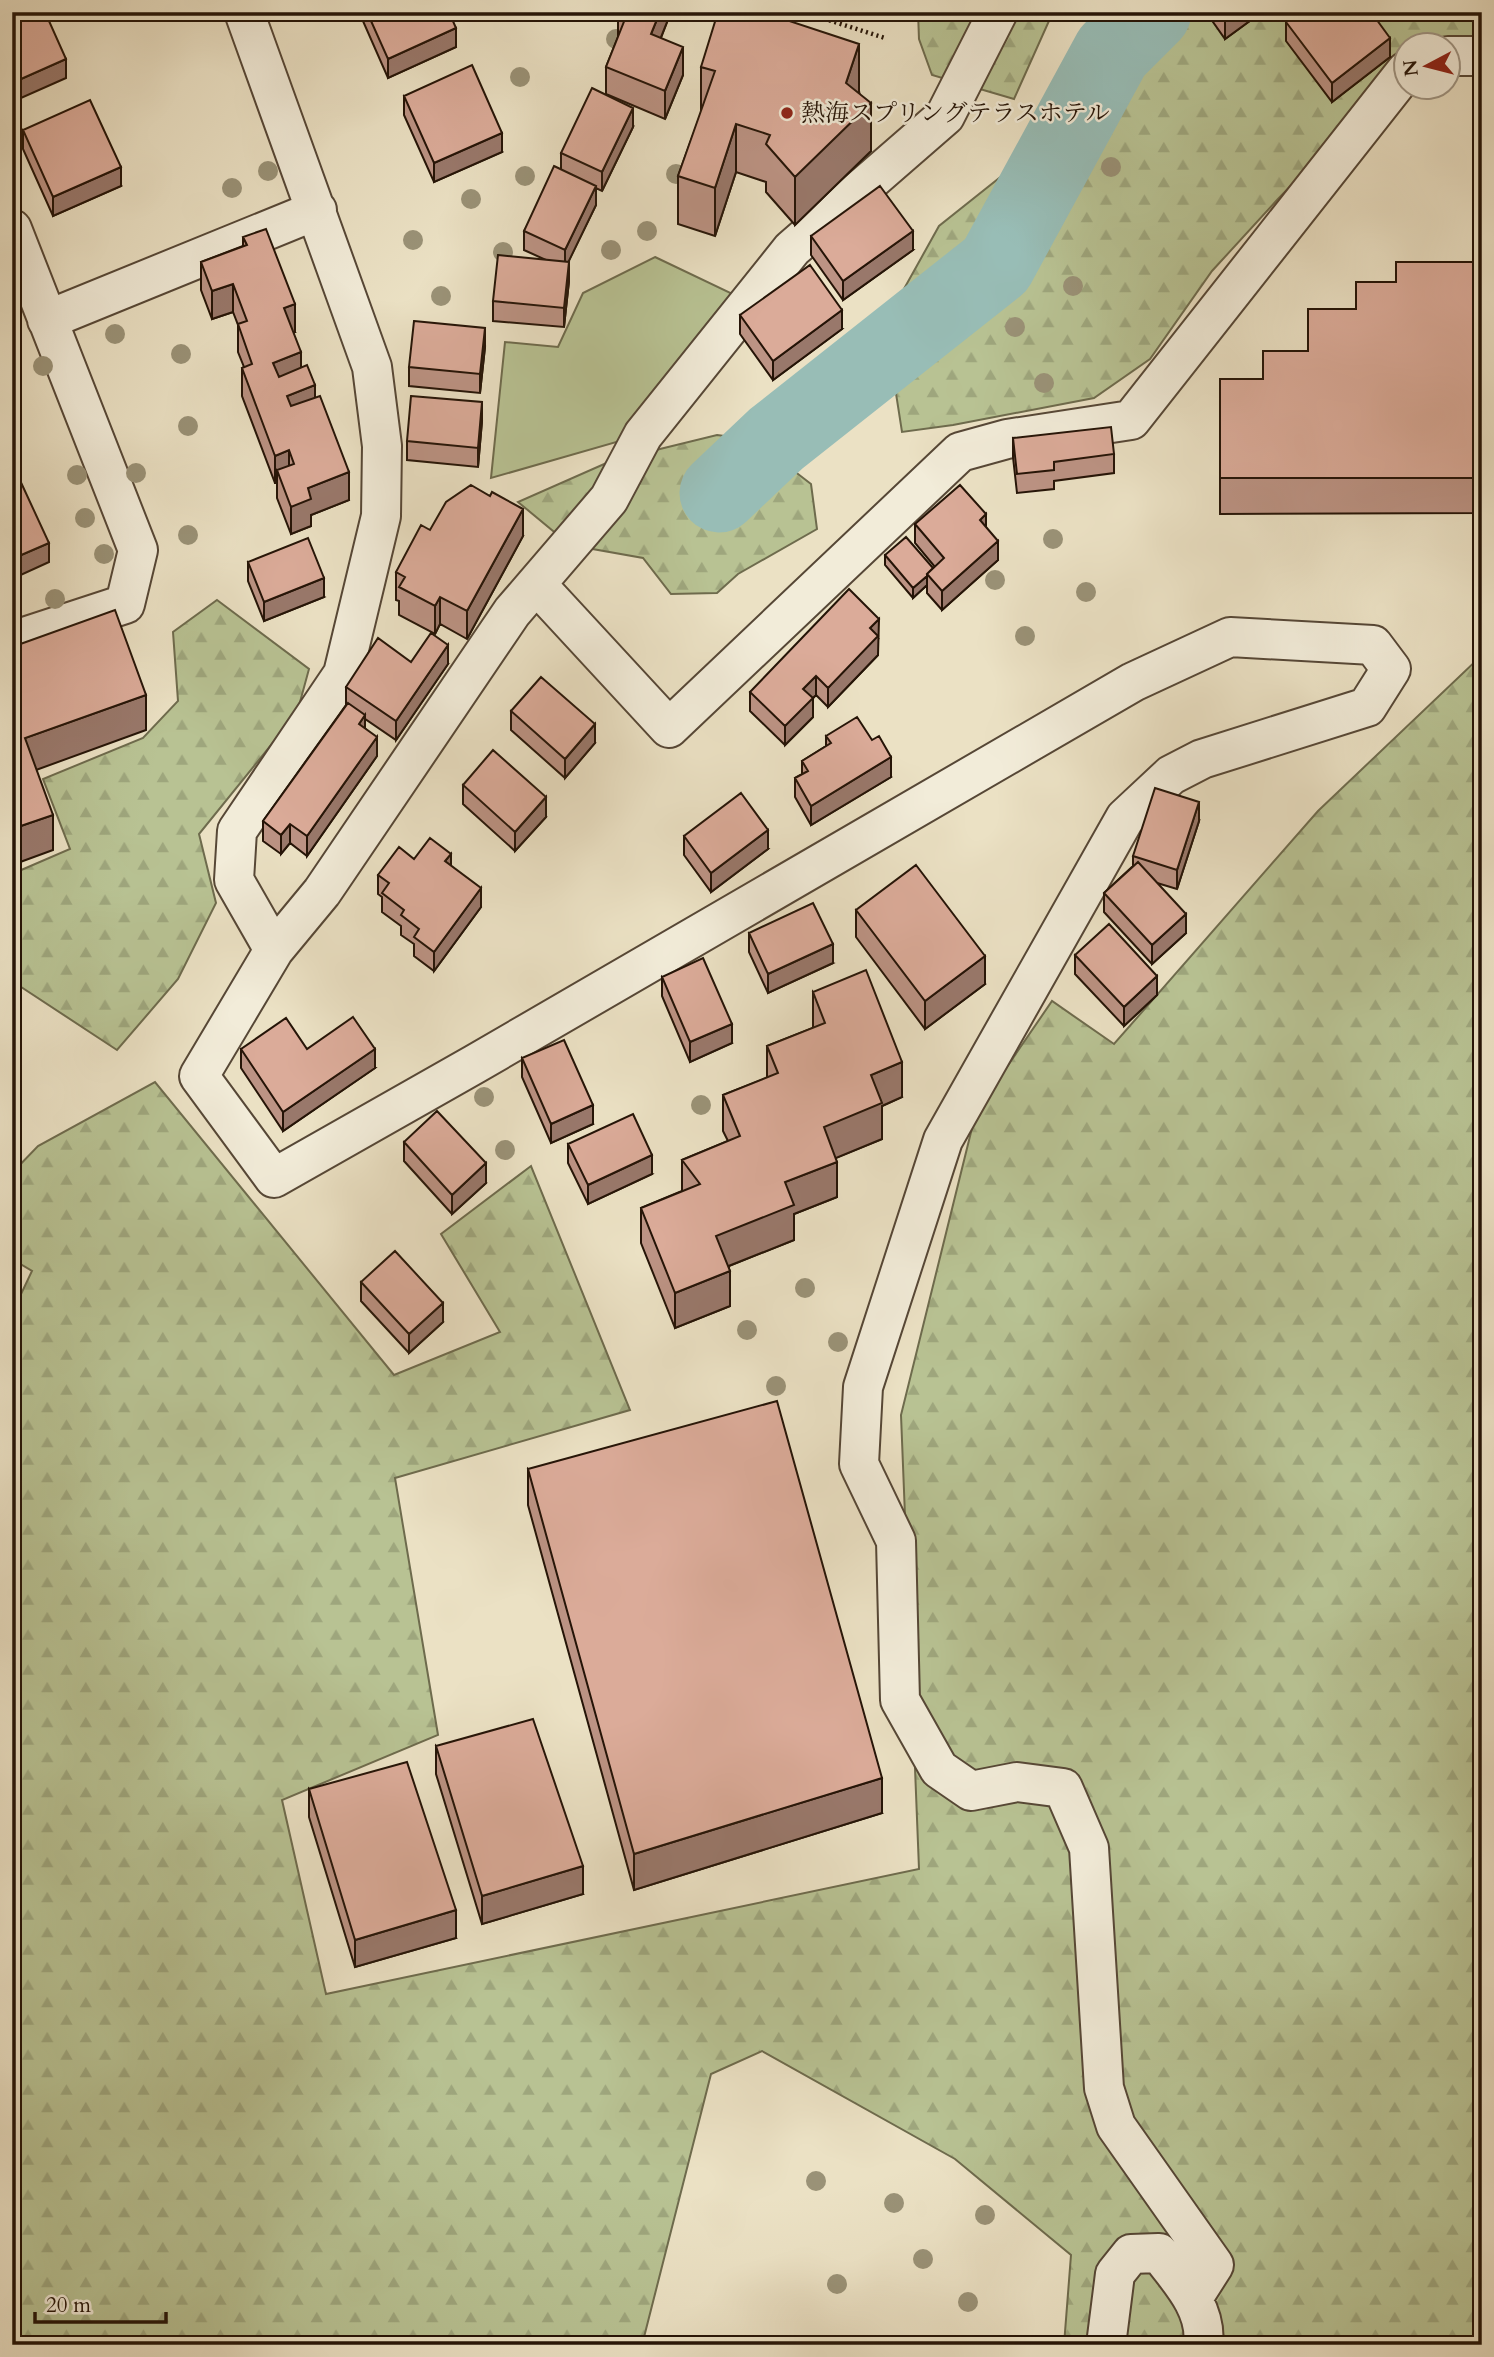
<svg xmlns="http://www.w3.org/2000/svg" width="1494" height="2357" font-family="Cardo,'Noto Serif JP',serif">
  <defs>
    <pattern id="forest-firs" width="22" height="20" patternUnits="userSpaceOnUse" patternTransform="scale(1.75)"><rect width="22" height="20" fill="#b8c293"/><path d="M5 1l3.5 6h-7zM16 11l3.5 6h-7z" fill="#9ea67d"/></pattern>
  </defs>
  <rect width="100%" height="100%" fill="#ebe1c4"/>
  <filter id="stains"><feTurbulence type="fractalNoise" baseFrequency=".00286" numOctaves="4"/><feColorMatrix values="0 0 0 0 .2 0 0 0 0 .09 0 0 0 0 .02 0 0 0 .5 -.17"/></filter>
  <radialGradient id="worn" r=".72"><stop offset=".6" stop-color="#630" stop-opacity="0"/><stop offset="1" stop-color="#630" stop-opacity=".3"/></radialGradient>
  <path fill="#b8c293" stroke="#6e6b4d" stroke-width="2" d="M655 257 739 297 627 439 491 478 505 342 558 347 583 293Z"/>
  <path fill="url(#forest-firs)" stroke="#6e6b4d" stroke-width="2" d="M918 12H1053L1014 99 932 75 919 39Z
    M1153 12H1482V59L1448 46H1406V81L1311 165 1277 200 1212 271 1150 359 1094 398 953 425 902 432 885 323 939 226 1018 163 1044 107 1106 56 1157 23 1160 24 1151 15Z
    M717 435 754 440 811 484 817 529 738 574 717 593 671 594 643 558 570 545 518 502 611 461Z
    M217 600 309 669 297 713 199 834 216 903 178 979 117 1050 12 981V874L70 849 43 779 143 738 178 701 173 632Z
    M1482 655V2345H1064L1071 2255 955 2159 762 2051 711 2074 642 2345H12V1313L32 1271 12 1259V1173L38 1146 155 1082 394 1375 500 1332 441 1234 531 1166 630 1410 395 1478 438 1735 282 1800 326 1994 919 1869 901 1415 976 1112 1052 1001 1114 1044 1318 811Z"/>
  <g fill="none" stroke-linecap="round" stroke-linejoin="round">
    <path stroke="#98bdb6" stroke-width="79" d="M719 493 776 439 996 265 1112 52 1152 12"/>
    <g stroke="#564736" stroke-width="42">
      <path id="street" d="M244 12 372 367 382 446 381 516 343 674 237 831 234 880 274 950
        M998 12 945 116 792 249 643 435 609 499 512 612 322 892 274 950 199 1076 274 1178 475 1064 1133 682 1230 637 1373 645 1391 669 1367 707 1202 759 1171 775 1125 818 943 1140 863 1387 859 1464 896 1541 900 1700 939 1769 971 1791 1017 1782 1063 1788 1089 1848 1104 2088 1116 2126 1214 2265 1193 2298
        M1448 56H1476
        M12 229 138 550 125 604 12 641
        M47 320 317 210
        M536 584 669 728 960 452 1007 439 1131 420 1406 71
        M1106 2345 1115 2274 1131 2254 1159 2253C1179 2279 1208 2309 1203 2345"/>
    </g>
    <path stroke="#251407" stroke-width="4.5" stroke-dasharray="2 3.5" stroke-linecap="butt" d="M803 12 885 38"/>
    <use href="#street" stroke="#f2ecd9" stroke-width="38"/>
  </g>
  <g fill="#9a9277">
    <circle cx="616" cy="39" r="10"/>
    <circle cx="520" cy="77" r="10"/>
    <circle cx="1111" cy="167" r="10"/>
    <circle cx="268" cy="171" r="10"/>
    <circle cx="676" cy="174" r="10"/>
    <circle cx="525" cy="176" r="10"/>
    <circle cx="232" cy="188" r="10"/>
    <circle cx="471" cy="199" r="10"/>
    <circle cx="647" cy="231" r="10"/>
    <circle cx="413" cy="240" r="10"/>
    <circle cx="611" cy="250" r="10"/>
    <circle cx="503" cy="252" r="10"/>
    <circle cx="1073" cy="286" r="10"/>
    <circle cx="441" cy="296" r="10"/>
    <circle cx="1015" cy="327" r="10"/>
    <circle cx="115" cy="334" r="10"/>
    <circle cx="181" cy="354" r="10"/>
    <circle cx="43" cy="366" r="10"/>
    <circle cx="1044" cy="383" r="10"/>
    <circle cx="188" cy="426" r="10"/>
    <circle cx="136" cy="473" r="10"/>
    <circle cx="77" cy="475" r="10"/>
    <circle cx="85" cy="518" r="10"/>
    <circle cx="188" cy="535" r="10"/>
    <circle cx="1053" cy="539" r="10"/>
    <circle cx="104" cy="554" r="10"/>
    <circle cx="995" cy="580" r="10"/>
    <circle cx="1086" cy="592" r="10"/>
    <circle cx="55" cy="599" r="10"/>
    <circle cx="1025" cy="636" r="10"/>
    <circle cx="484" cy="1097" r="10"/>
    <circle cx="701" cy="1105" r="10"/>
    <circle cx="505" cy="1150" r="10"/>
    <circle cx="805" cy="1288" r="10"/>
    <circle cx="747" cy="1330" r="10"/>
    <circle cx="838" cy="1342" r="10"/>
    <circle cx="776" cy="1386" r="10"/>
    <circle cx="816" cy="2181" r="10"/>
    <circle cx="894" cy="2203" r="10"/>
    <circle cx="985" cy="2215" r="10"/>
    <circle cx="923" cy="2259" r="10"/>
    <circle cx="837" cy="2284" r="10"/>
    <circle cx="968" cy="2302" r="10"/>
  </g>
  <path fill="#bc9384" stroke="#251407" stroke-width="2" d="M359 12H449L456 47 388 78Z
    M671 12 661 38 683 75 665 119 606 94V67L618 37V16Z
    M1206 12H1262L1225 39Z
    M1286 22 1390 57 1332 102 1286 41Z
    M701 67 859 91 871 151 795 225 766 192V182L736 172 715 236 678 224V176L701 113Z
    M404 96 502 152 434 182 404 115Z
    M633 127 602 191 596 188V205L568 262 569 281 564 327 493 321V301L546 260 524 250V231L561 169V153Z
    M23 130 121 186 53 216 23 149Z
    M811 236 913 250 843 300 811 255Z
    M243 237 295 332H293L301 368 315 398 349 500 311 515V526L291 534 277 498V483H275L242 396V368L244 367 238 352V325L233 312 212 319 201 290V262L243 246Z
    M1481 262 1482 513 1220 514V379H1263L1308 351 1356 309 1396 282Z
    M740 315 842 329 773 380 740 334Z
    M485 347 480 393 409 386V367Z
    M482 421 478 467 407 460V441Z
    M1013 438 1114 454V473L1054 481V489L1017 493 1013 457Z
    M915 524 986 527 998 560 942 610 927 593V585L913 598 885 565V555L933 568 935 567 915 543Z
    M430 530 523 536 467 639 440 624 435 634 399 615V601L396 600V572Z
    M248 562 324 597 264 621 248 581Z
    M879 638 878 639V655L828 707 816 695 813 698V717L785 745 750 711V692Z
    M411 662 448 664 396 740 365 719V728L377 756 307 856 290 843 281 854 263 841V821L346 705V687Z
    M511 711 595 743 565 778 511 730Z
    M826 736 891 777 811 825 795 797V778L802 774V761L826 746Z
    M463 785 546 817 515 851 463 804Z
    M1199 821 1177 889 1157 883 1186 933 1152 964 1104 912V893L1133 866V856Z
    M684 836 768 849 711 892 684 855Z
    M414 859 451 866 481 907 434 971 414 956V944L401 935V926L382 912V897L378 894V875Z
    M856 910 985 984 925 1029 856 937Z
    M749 933 833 963 768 993 749 952Z
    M1075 955 1157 995 1124 1026 1075 974Z
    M662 977 732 1043 690 1062 662 996Z
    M813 992 902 1097 882 1106V1139L835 1158 837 1197 794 1214V1240L729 1266 730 1306 675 1328 641 1243V1208L682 1191V1160L728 1141 723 1131V1095L767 1078V1046L813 1028Z
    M241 1049 375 1068 283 1131 241 1068Z
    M522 1058 593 1124 551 1143 522 1077Z
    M404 1142 486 1183 452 1214 404 1161Z
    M568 1144 652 1174 588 1204 568 1163Z
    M361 1282 443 1322 409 1353 361 1301Z
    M528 1469 882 1813 634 1890 528 1505Z
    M436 1746 583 1894 482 1924 436 1774Z
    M309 1789 456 1938 355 1967 309 1817Z"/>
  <path fill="#99786b" stroke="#251407" stroke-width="2" d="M660 12H671L651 62V34Z
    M1236 12H1262L1225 39V20Z
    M456 28V47L388 78V59Z
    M1390 38V57L1332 102V83Z
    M859 44V91L848 125 871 103V151L795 225V177L846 83Z
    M683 47V75L665 119V91Z
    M66 59V78L12 102V83Z
    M633 108V127L602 191V172Z
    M736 124V172L715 236V188Z
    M502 133V152L434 182V163Z
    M121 167V186L53 216V197Z
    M596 186V205L565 269V250Z
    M913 231V250L843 300V281Z
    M569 262V281L564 327V308Z
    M233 284V312L212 319V291Z
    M295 304V332L284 336V308Z
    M842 310V329L773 380V361Z
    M485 328V347L480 393V374Z
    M301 352V380L273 391V363Z
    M315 385V413L287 424V396Z
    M482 402V421L478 467V448Z
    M289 450V478L277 470V483H275V456Z
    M349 472V500L311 515V526L291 534V507L308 488Z
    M523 509V536L467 639V611Z
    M986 514V534L980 520Z
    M998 541V560L942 610V591Z
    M49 543V562L12 579V559Z
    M927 576V585L913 598V588Z
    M324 578V597L264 621V602Z
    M440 597V624L435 634V606Z
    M879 619 878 655 828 707V688L870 628Z
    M448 645V664L396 740V721Z
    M816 676V695L813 698V717L785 745V726L803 689Z
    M146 695V730L25 774V738Z
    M365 715V734L359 724Z
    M595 724V743L565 778V759Z
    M377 737V756L307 856V836Z
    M891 757V777L811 825V806Z
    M546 797V817L515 851V832Z
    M1199 802V821L1177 889V870Z
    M53 815V850L12 865V829Z
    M290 824V843L281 854V835Z
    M768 830V849L711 892V873Z
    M451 854V873L445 861Z
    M481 888V907L434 971V952Z
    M1186 914V933L1152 964V945Z
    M833 944V963L768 993V974Z
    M985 956V984L925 1029V1001Z
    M1157 976V995L1124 1026V1007Z
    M732 1024V1043L690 1062V1042Z
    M375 1049V1068L283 1131V1112Z
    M902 1062V1097L882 1106V1139L824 1163V1127L871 1075Z
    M593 1105V1124L551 1143V1124Z
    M652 1155V1174L588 1204V1185Z
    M837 1162V1197L794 1214V1240L716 1271V1236L785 1182Z
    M486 1163V1183L452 1214V1195Z
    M730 1271V1306L675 1328V1293Z
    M443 1303V1322L409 1353V1334Z
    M882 1778V1813L634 1890V1854Z
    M583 1866V1894L482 1924V1896Z
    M456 1910V1938L355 1967V1940Z"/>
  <path fill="#dbab99" stroke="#251407" stroke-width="2" d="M12 12H45L66 59 12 83Z
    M367 12H449L456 28 388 59Z
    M619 12H660L651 34 683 47 665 91 606 67 625 19 618 16Z
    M718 12H762L859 44 846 83 871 103 795 177 766 144 770 135 736 124 715 188 678 176 715 71 701 67Z
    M1219 12H1236L1225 20Z
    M1298 12H1371L1390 38 1332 83 1286 22Z
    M472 65 502 133 434 163 404 96Z
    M592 88 633 108 602 172 561 153Z
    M90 100 121 167 53 197 23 130Z
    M554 166 596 186 565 250 524 231Z
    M880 186 913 231 843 281 811 236Z
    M266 229 295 304 284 308 301 352 273 363 279 377 307 365 315 385 287 396 291 406 320 396 349 472 308 488 311 499 291 507 277 470 294 464 289 450 275 456 242 368 252 364 238 324 247 321 233 284 212 291 201 262 247 245 243 237Z
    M498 255 569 262 564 308 493 301Z
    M1396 262H1481L1482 478H1220V379H1263V351H1308V309H1356V282H1396Z
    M810 265 842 310 773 361 740 315Z
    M414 321 485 328 480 374 409 367Z
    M411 396 482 402 478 448 407 441Z
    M1111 427 1114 454 1054 462V470L1017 474 1013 438Z
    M18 476 49 543 12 559V479Z
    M471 485 490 496 492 492 523 509 467 611 440 597 435 606 399 587 405 577 396 572 421 525 430 530 446 502Z
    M960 485 986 514 980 520 998 541 942 591 927 574 944 558 915 524Z
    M906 537 933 568 927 574V576L913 588 885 555Z
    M308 538 324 578 264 602 248 562Z
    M849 589 879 619 870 628 878 636 828 688 816 676 803 689 813 698 785 726 750 692Z
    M115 610 146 695 25 738 53 815 12 829V647Z
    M431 633 448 645 396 721 346 687 378 638 411 662Z
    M541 677 595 724 565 759 511 711Z
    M348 703 365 715 359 724 377 737 307 836 290 824 281 835 263 821Z
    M857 717 872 740 879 736 891 757 811 806 795 778 808 771 802 761 831 743 826 736Z
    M493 750 546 797 515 832 463 785Z
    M1155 788 1199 802 1177 870 1133 856Z
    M741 793 768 830 711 873 684 836Z
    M430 838 451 854 445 861 481 888 434 952 414 937 419 929 401 915 404 910 382 893 389 883 378 875 399 847 414 859Z
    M1138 862 1186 914 1152 945 1104 893Z
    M916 865 985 956 925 1001 856 910Z
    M813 903 833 944 768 974 749 933Z
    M1109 924 1157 976 1124 1007 1075 955Z
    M703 958 732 1024 690 1042 662 977Z
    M866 970 902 1062 871 1075 882 1103 824 1127 837 1162 785 1182 794 1205 716 1236 730 1271 675 1293 641 1208 700 1184 682 1160 740 1136 723 1095 778 1073 767 1046 825 1023 813 992Z
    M353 1017 375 1049 283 1112 241 1049 286 1018 307 1049Z
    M564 1040 593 1105 551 1124 522 1058Z
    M437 1111 486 1163 452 1195 404 1142Z
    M633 1114 652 1155 588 1185 568 1144Z
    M395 1251 443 1303 409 1334 361 1282Z
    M777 1401 882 1778 634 1854 528 1469Z
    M533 1719 583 1866 482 1896 436 1746Z
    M407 1762 456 1910 355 1940 309 1789Z"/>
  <circle fill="#8f2418" stroke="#f2ecd9" stroke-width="2.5" cx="787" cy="113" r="7"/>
  <g text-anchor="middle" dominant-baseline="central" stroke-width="5" stroke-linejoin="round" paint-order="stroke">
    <g font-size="24" fill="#251407" stroke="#f2ecd9" text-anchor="start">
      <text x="801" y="113">熱海スプリングテラスホテル</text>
    </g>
  </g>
  <rect width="1494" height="2357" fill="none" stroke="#ebe1c4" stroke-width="42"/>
  <rect x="14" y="14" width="1466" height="2329" fill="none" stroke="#251407" stroke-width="3.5"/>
  <rect x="21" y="21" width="1452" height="2315" fill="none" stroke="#251407" stroke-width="2"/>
  <g transform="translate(1427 66) rotate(263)"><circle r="33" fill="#f2ecd9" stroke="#a09685" stroke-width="2"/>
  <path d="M0-5L12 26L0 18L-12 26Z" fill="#8f2418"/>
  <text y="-10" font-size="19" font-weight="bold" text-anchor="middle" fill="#251407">N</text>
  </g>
  <path d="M35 2312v10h131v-10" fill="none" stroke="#251407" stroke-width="3.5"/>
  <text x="46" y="2312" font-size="21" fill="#251407" stroke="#f2ecd9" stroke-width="5" paint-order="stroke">20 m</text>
  <rect width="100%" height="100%" filter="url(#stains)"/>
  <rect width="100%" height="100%" fill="url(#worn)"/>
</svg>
